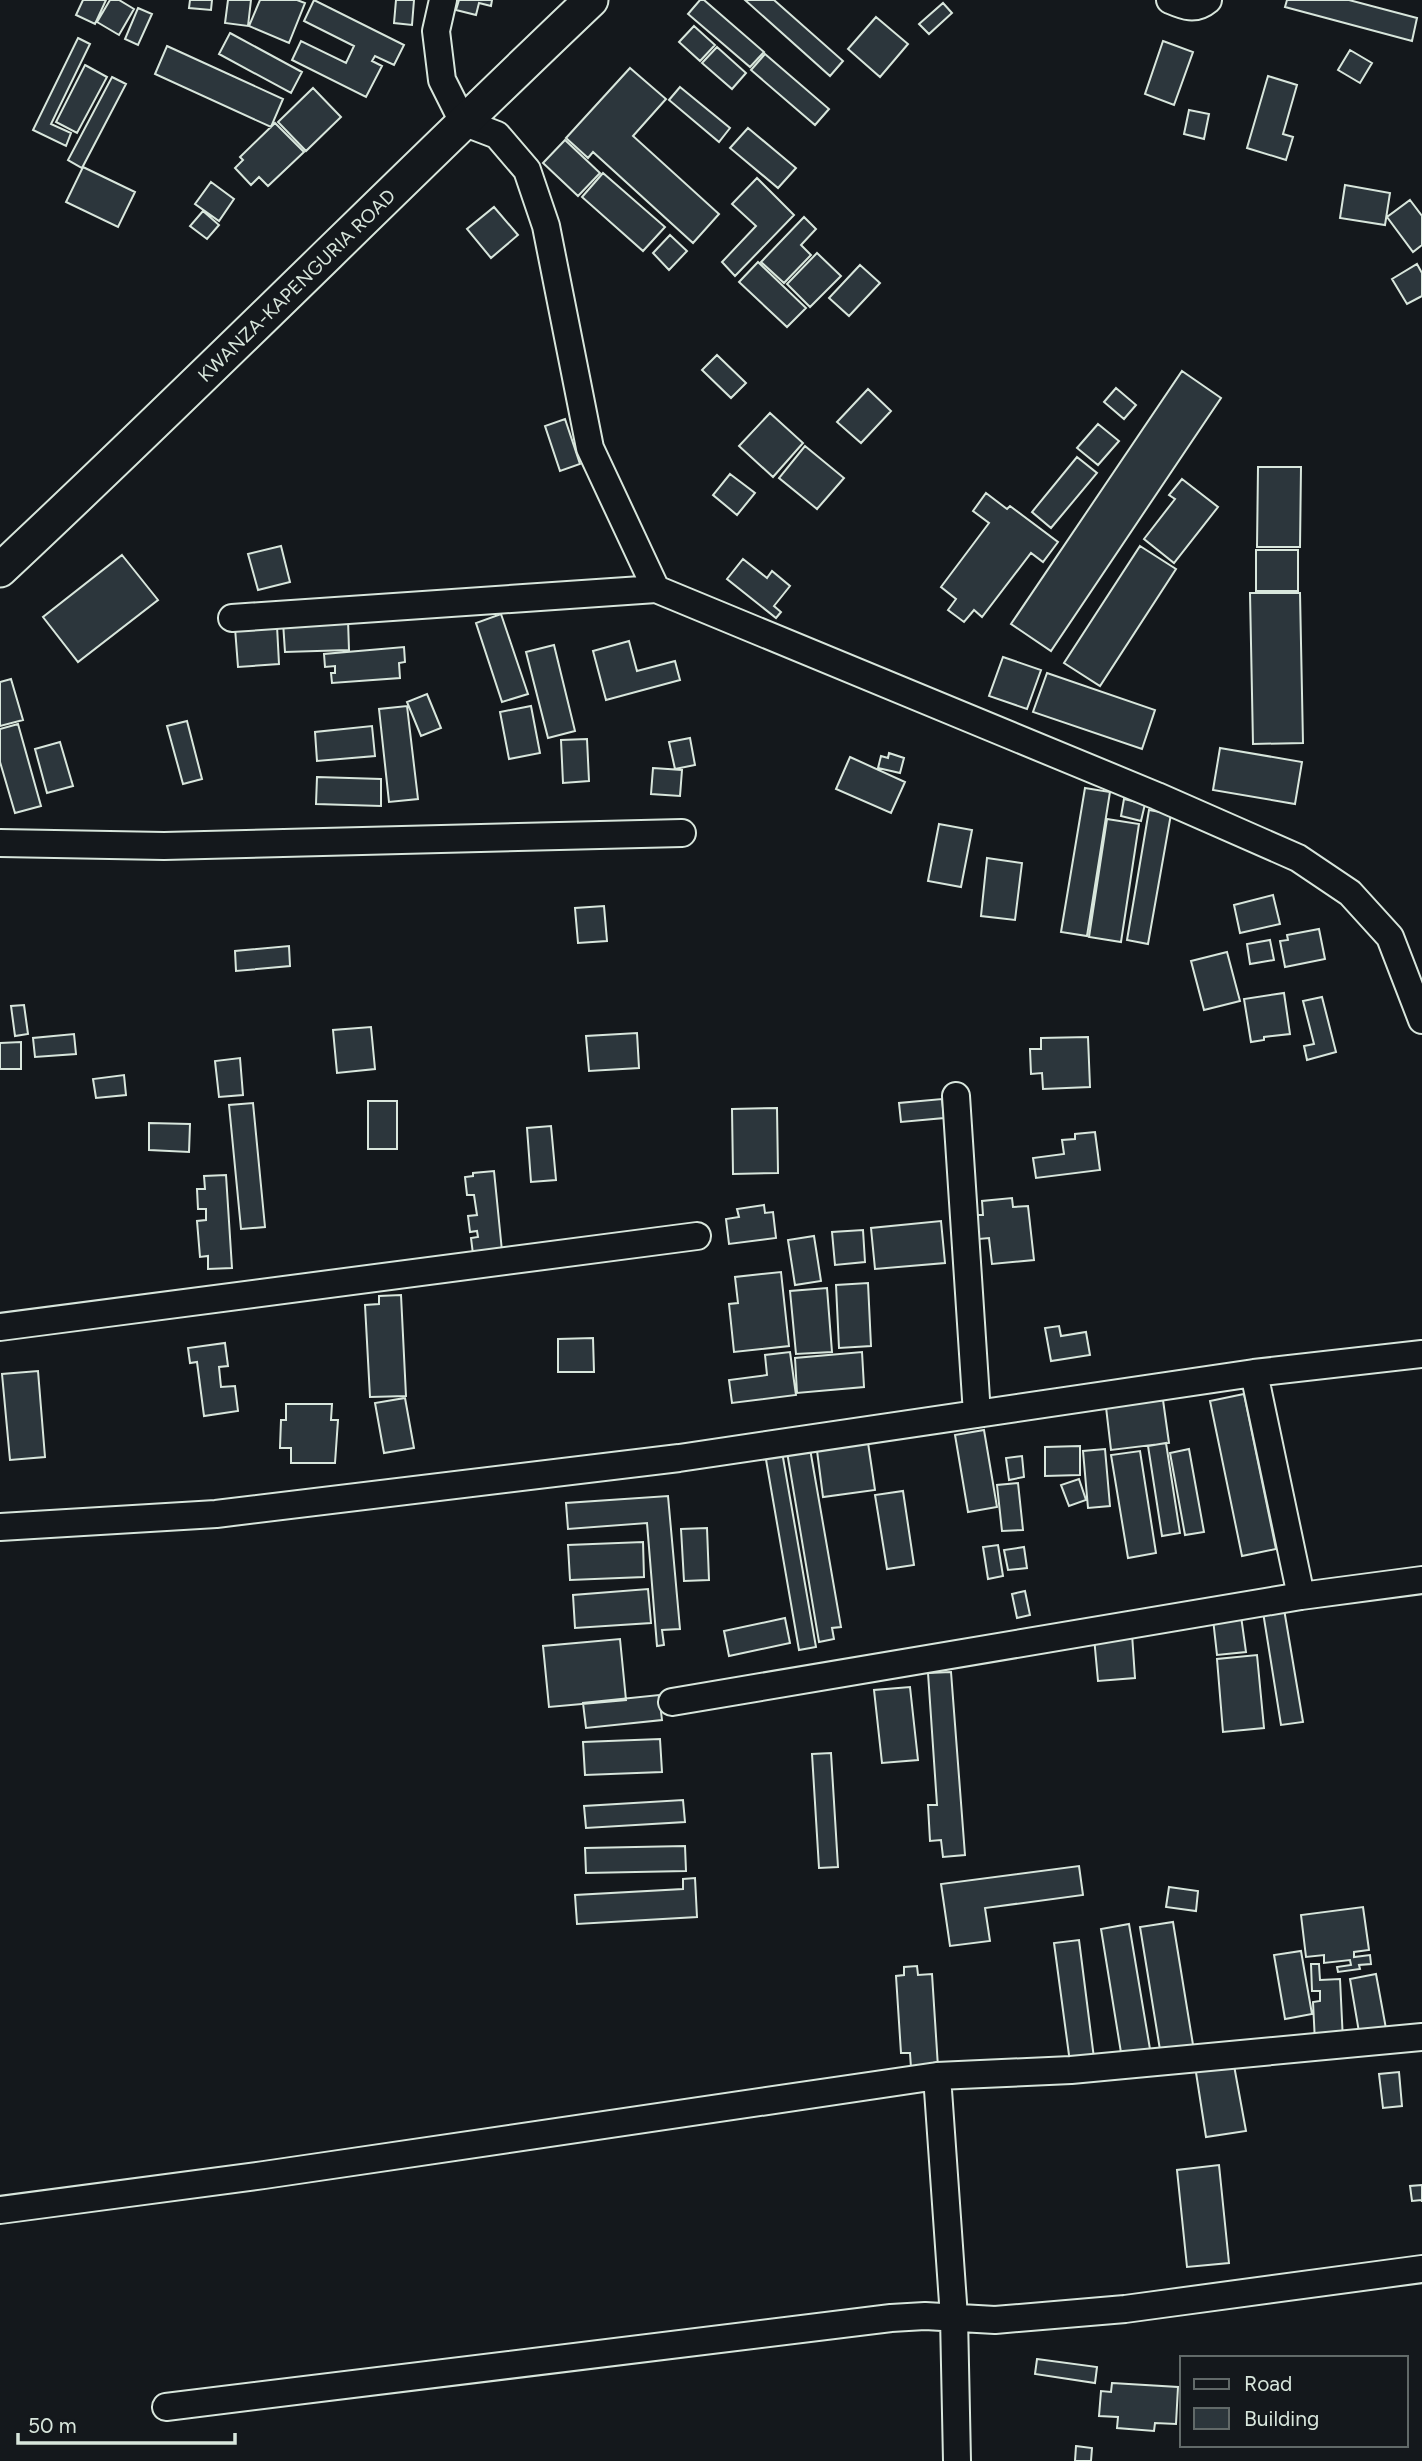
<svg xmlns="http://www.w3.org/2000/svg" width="1422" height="2461" font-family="Figtree,sans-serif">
  <rect width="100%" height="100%" fill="#14181c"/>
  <path fill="#2c363c" stroke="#d8e6dc" stroke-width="2" d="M83 0H106L95 24 76 15Z
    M110 0H119L134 9 119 35 97 22Z
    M190 0H212L211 10 189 8Z
    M228 0H251L248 26 225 23Z
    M260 0H297L305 3 289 43 249 26Z
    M314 0 404 45 394 65 375 56 372 61 382 66 366 97 292 60 301 41 346 63 354 46 304 21Z
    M396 0H414L412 25 394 23Z
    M459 0H492L491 6 479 3 476 15 456 10Z
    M700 0H704L764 52 750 67 688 14Z
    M745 0H774L843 61 830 76Z
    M1287 0H1349L1417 18 1412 41 1285 7Z
    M943 3 952 13 929 34 919 24Z
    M138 8 152 14 138 45 125 39Z
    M876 17 908 44 880 77 848 49Z
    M694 26 715 45 700 61 679 42Z
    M230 33 302 72 291 93 219 54Z
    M78 38 90 44 51 124 71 133 66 146 33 130Z
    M1163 41 1193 52 1174 105 1145 94Z
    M167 46 283 99 271 127 155 74Z
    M717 47 746 73 732 89 702 63Z
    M1350 50 1372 63 1360 83 1338 70Z
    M765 54 829 109 815 125 751 70Z
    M85 65 107 77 77 133 56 122Z
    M630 68 666 99 633 136 719 214 693 243 593 152 588 158 566 138Z
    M1268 76 1297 85 1283 134 1293 137 1286 160 1247 148Z
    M112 77 126 84 82 168 68 160Z
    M680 87 730 128 719 142 669 100Z
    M313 88 341 117 306 151 278 122Z
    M1189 110 1209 114 1204 139 1184 134Z
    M275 123 304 152 268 186 259 177 251 185 235 168 243 160 240 157Z
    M748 128 796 168 778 188 730 148Z
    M565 140 600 173 578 196 543 163Z
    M83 167 135 192 118 227 66 202Z
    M603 173 665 227 643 251 582 197Z
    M757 178 794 215 735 276 722 262 756 226 732 204Z
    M211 182 234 199 219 221 195 204Z
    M1345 185 1390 193 1385 225 1340 218Z
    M1410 200 1422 216V245L1413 252 1387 217Z
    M494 207 518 235 491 258 467 229Z
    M203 211 219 225 207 239 190 226Z
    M804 217 816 229 801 245 811 255 784 283 761 262Z
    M670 235 687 251 669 270 653 253Z
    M817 253 841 276 810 307 787 284Z
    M758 262 806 308 787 327 739 282Z
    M1417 264 1422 273V296L1407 304 1392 279Z
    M860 265 880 283 849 316 829 298Z
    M717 355 746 383 731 398 702 370Z
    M1182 371 1221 398 1051 651 1011 624Z
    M1116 388 1136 405 1124 419 1104 402Z
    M868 389 891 411 861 443 837 422Z
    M770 413 803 443 773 477 739 446Z
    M565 419 580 464 560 471 545 426Z
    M1098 424 1119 441 1098 465 1077 448Z
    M805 446 844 478 817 509 779 478Z
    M1077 457 1097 473 1051 528 1032 512Z
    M1258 467H1301L1300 547H1257Z
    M730 474 755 493 737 515 713 495Z
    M1182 479 1218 507 1174 563 1144 539 1175 499 1169 495Z
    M986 493 1007 509 1010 506 1058 542 1043 562 1031 553 982 617 974 610 964 622 948 610 956 599 941 587 989 523 973 511Z
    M281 546 290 582 258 590 248 554Z
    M1140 546 1176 569 1100 686 1064 663Z
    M1256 550H1298V591H1256Z
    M122 555 158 600 78 662 43 617Z
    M743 559 767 578 772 571 790 586 774 606 781 612 776 618 727 579Z
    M1250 593H1300L1303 743 1253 744Z
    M501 614 528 694 502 702 476 623Z
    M348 620 349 650 285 652 283 622Z
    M277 626 279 664 238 667 235 628Z
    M629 641 637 671 675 661 680 680 606 700 593 651Z
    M554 645 575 731 548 738 526 652Z
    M404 647 405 662 399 663 400 678 332 683 331 673H335V666L325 667 324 654Z
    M1003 657 1041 670 1027 709 989 696Z
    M1047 673 1155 710 1142 749 1033 712Z
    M11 679 23 720 0 726V682Z
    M427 694 441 728 421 736 407 702Z
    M407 706 418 799 389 802 379 709Z
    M531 706 540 753 509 759 500 712Z
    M187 721 202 779 183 784 167 726Z
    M18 724 41 806 15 813 0 762V729Z
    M372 726 375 756 317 761 315 732Z
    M690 738 695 765 675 769 669 742Z
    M587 739 589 781 563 783 561 740Z
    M60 742 73 786 47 793 35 749Z
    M1220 748 1302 762 1295 804 1213 790Z
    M889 753 904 758 900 773 878 768 881 756 888 758Z
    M850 757 905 782 891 813 836 789Z
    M653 768 682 770 680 796 651 794Z
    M317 777 381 779V806L316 804Z
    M1085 788 1110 792 1087 936 1061 932Z
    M1124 799 1145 804 1141 821 1121 816Z
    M1149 810 1171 814 1148 944 1127 940Z
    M1107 819 1139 824 1121 942 1089 937Z
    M939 824 972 830 961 887 928 881Z
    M987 858 1022 863 1015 920 981 916Z
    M1273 895 1280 924 1240 933 1234 905Z
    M604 906 607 941 578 943 575 908Z
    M1319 929 1325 959 1285 967 1280 941 1288 940 1287 935Z
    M1270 940 1274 960 1250 964 1247 944Z
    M289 946 290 966 236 971 235 951Z
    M1227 952 1240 1001 1204 1010 1191 961Z
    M1284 993 1290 1034 1264 1037V1040L1251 1042 1244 999Z
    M1322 997 1336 1052 1307 1060 1304 1046 1314 1044 1303 1001Z
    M24 1005 28 1034 15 1036 11 1006Z
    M371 1027 375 1069 337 1073 333 1030Z
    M637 1033 639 1068 589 1071 586 1036Z
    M74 1034 76 1054 35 1057 33 1038Z
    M1088 1037 1090 1087 1043 1089 1042 1073 1031 1074 1030 1049H1041V1038Z
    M21 1042V1069H0V1043Z
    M240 1058 243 1095 219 1097 215 1061Z
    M124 1075 126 1095 96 1098 93 1079Z
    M942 1099 944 1118 901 1122 899 1103Z
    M368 1101H397V1149H368Z
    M253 1103 265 1227 241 1229 229 1105Z
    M777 1108 778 1173 733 1174 732 1109Z
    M149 1123 190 1124 189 1152 149 1150Z
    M551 1126 556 1180 531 1182 527 1128Z
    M1095 1132 1100 1170 1036 1178 1033 1158 1064 1154 1062 1140 1075 1139V1134Z
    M494 1171 502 1251 473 1254 471 1238 478 1237 477 1231 470 1232 468 1216 477 1215 474 1195H467L465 1177 473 1176V1173Z
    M226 1175 232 1268 208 1269V1256L200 1257 197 1221 206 1220V1209H198L197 1189H205L204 1176Z
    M1012 1198 1013 1207 1028 1206 1034 1260 992 1264 989 1238 979 1239 976 1215H983L982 1201Z
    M764 1205 765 1213 773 1212 776 1238 729 1244 726 1219 739 1217 737 1209Z
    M941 1221 945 1263 875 1269 871 1228Z
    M863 1230 865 1262 835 1265 832 1232Z
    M814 1236 821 1281 795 1285 788 1240Z
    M781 1272 789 1346 734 1352 729 1304 738 1303 735 1277Z
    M868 1283 871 1346 839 1348 836 1285Z
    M827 1288 832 1352 796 1354 790 1291Z
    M401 1295 406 1396 370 1397 365 1305 379 1304V1296Z
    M1059 1326 1061 1336 1086 1332 1090 1355 1051 1361 1045 1328Z
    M593 1338 594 1372H558V1339Z
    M225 1343 228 1366 219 1367 221 1387 235 1386 238 1411 204 1416 197 1362 190 1363 188 1348Z
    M790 1352 796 1395 732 1403 729 1380 767 1375 765 1355Z
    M862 1352 864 1387 797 1393 795 1358Z
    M38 1371 45 1457 10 1460 2 1374Z
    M1244 1394 1276 1549 1242 1556 1210 1401Z
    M405 1398 414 1448 384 1453 375 1403Z
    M1163 1400 1169 1443 1111 1450 1106 1407Z
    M286 1404H332L331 1420H338L335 1463H291V1448H280L281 1420H286Z
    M984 1430 997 1507 968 1512 955 1435Z
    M867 1436 875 1490 823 1497 816 1443Z
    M809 1443 841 1627 832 1628 834 1639 819 1642 786 1446Z
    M1166 1443 1180 1533 1162 1536 1148 1446Z
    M781 1446 816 1647 799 1650 764 1448Z
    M1080 1446V1475L1045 1476V1447Z
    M1105 1449 1110 1506 1088 1508 1083 1451Z
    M1189 1449 1204 1532 1185 1535 1170 1453Z
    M1140 1451 1156 1553 1128 1558 1111 1455Z
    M1022 1456 1024 1477 1009 1480 1006 1458Z
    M1079 1479 1086 1500 1069 1506 1061 1485Z
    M1018 1483 1023 1530 1002 1531 997 1485Z
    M903 1491 914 1565 887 1569 875 1495Z
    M668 1496 680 1629 662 1630 664 1645 657 1646 647 1523 568 1529 566 1503Z
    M707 1528 709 1580 684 1581 681 1529Z
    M643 1542 644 1577 570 1580 568 1545Z
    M998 1545 1003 1576 988 1579 983 1547Z
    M1024 1547 1027 1568 1008 1570 1004 1550Z
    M648 1589 651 1623 575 1628 573 1595Z
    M1025 1591 1030 1615 1017 1618 1012 1594Z
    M1284 1609 1303 1722 1281 1725 1263 1612Z
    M1241 1616 1246 1652 1217 1655 1213 1619Z
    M785 1618 790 1643 729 1656 724 1631Z
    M1132 1634 1135 1678 1098 1681 1094 1637Z
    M620 1639 626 1700 549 1707 543 1646Z
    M1257 1655 1264 1728 1223 1732 1217 1659Z
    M951 1672 965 1855 943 1857 941 1840 930 1841 928 1805H937L928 1673Z
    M910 1687 918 1760 882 1763 874 1690Z
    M659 1695 662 1720 586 1728 583 1703Z
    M660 1739 662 1772 585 1775 583 1742Z
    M831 1753 838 1867 819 1868 812 1754Z
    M683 1800 685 1822 586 1828 584 1806Z
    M685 1846 686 1871 586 1873 585 1848Z
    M1079 1866 1083 1895 985 1908 990 1941 950 1946 941 1884Z
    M695 1878 697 1917 577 1924 575 1895 683 1889V1879Z
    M1169 1887 1198 1891 1196 1911 1166 1907Z
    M1363 1907 1369 1950 1354 1952V1957L1370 1955 1371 1964 1359 1965 1360 1969 1338 1972 1337 1967 1351 1965 1350 1960 1324 1963V1955L1306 1957 1301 1915Z
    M1173 1922 1195 2057 1162 2062 1140 1927Z
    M1129 1924 1152 2061 1123 2065 1101 1929Z
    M1079 1940 1095 2066 1071 2070 1054 1943Z
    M1301 1951 1312 2014 1285 2019 1274 1955Z
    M1311 1964H1319L1320 1980 1340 1979 1343 2041 1315 2042 1313 2002 1320 2001V1991H1312Z
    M917 1966 918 1975 932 1974 938 2067 911 2068 910 2053H901L896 1976 904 1975V1967Z
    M1376 1974 1387 2034 1360 2038 1350 1979Z
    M1233 2060 1246 2131 1206 2137 1195 2066Z
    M1399 2072 1402 2106 1383 2108 1379 2074Z
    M1219 2165 1229 2263 1187 2267 1177 2170Z
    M1422 2185V2202V2200L1412 2201 1410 2186Z
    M1037 2359 1097 2367 1095 2383 1035 2374Z
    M1112 2383 1178 2387 1176 2424 1155 2423 1154 2431 1117 2428 1118 2417 1099 2416 1101 2391 1111 2392Z
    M1076 2446 1092 2448 1091 2461H1075Z"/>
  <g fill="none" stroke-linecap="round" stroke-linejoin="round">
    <g stroke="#d8e6dc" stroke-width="30">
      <path id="minor" d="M443 0 436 31 442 80 463 122 497 135 527 170 546 226 590 448 656 589 1157 796 1298 858 1350 893 1390 937 1422 1020
        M1170 0C1184 6 1195 11 1208 0
        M232 618 656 589
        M0 843 164 846 682 833
        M956 1096 977 1414
        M0 1327 697 1236
        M1254 1373 1301 1596
        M0 1527 216 1514 679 1458 1254 1373 1422 1354
        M672 1702 1301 1596 1422 1580
        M937 2076 954 2317 957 2461
        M0 2210 264 2175 937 2076 1071 2070 1422 2037
        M166 2407 891 2318 925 2316 995 2320 1125 2309 1422 2269"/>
    </g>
    <g stroke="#d8e6dc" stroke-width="37">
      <g id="tertiary">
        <path id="s1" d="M0 570C200 383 393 188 591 0"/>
      </g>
    </g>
    <use href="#minor" stroke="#14181c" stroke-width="26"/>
    <use href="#tertiary" stroke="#14181c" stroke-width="33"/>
  </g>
  <g text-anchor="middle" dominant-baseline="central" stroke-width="5" stroke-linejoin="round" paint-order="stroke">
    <g font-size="19" fill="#d8e6dc" stroke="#14181c">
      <text stroke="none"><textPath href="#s1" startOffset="411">KWANZA-KAPENGURIA ROAD</textPath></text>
    </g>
  </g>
  <rect x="1180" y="2356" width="228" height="91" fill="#14181c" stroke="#626a69" stroke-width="2"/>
  <rect x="1194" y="2379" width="35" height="10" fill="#14181c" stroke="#626a69" stroke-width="2"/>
  <text x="1244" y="2391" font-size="21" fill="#d8e6dc">Road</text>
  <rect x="1194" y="2408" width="35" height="21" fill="#2c363c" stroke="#626a69" stroke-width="2"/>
  <text x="1244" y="2426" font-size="21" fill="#d8e6dc">Building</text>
  <path d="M18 2433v10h217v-10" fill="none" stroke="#d8e6dc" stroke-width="3.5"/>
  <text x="28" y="2433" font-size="21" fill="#d8e6dc" stroke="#14181c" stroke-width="5" paint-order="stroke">50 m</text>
</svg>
